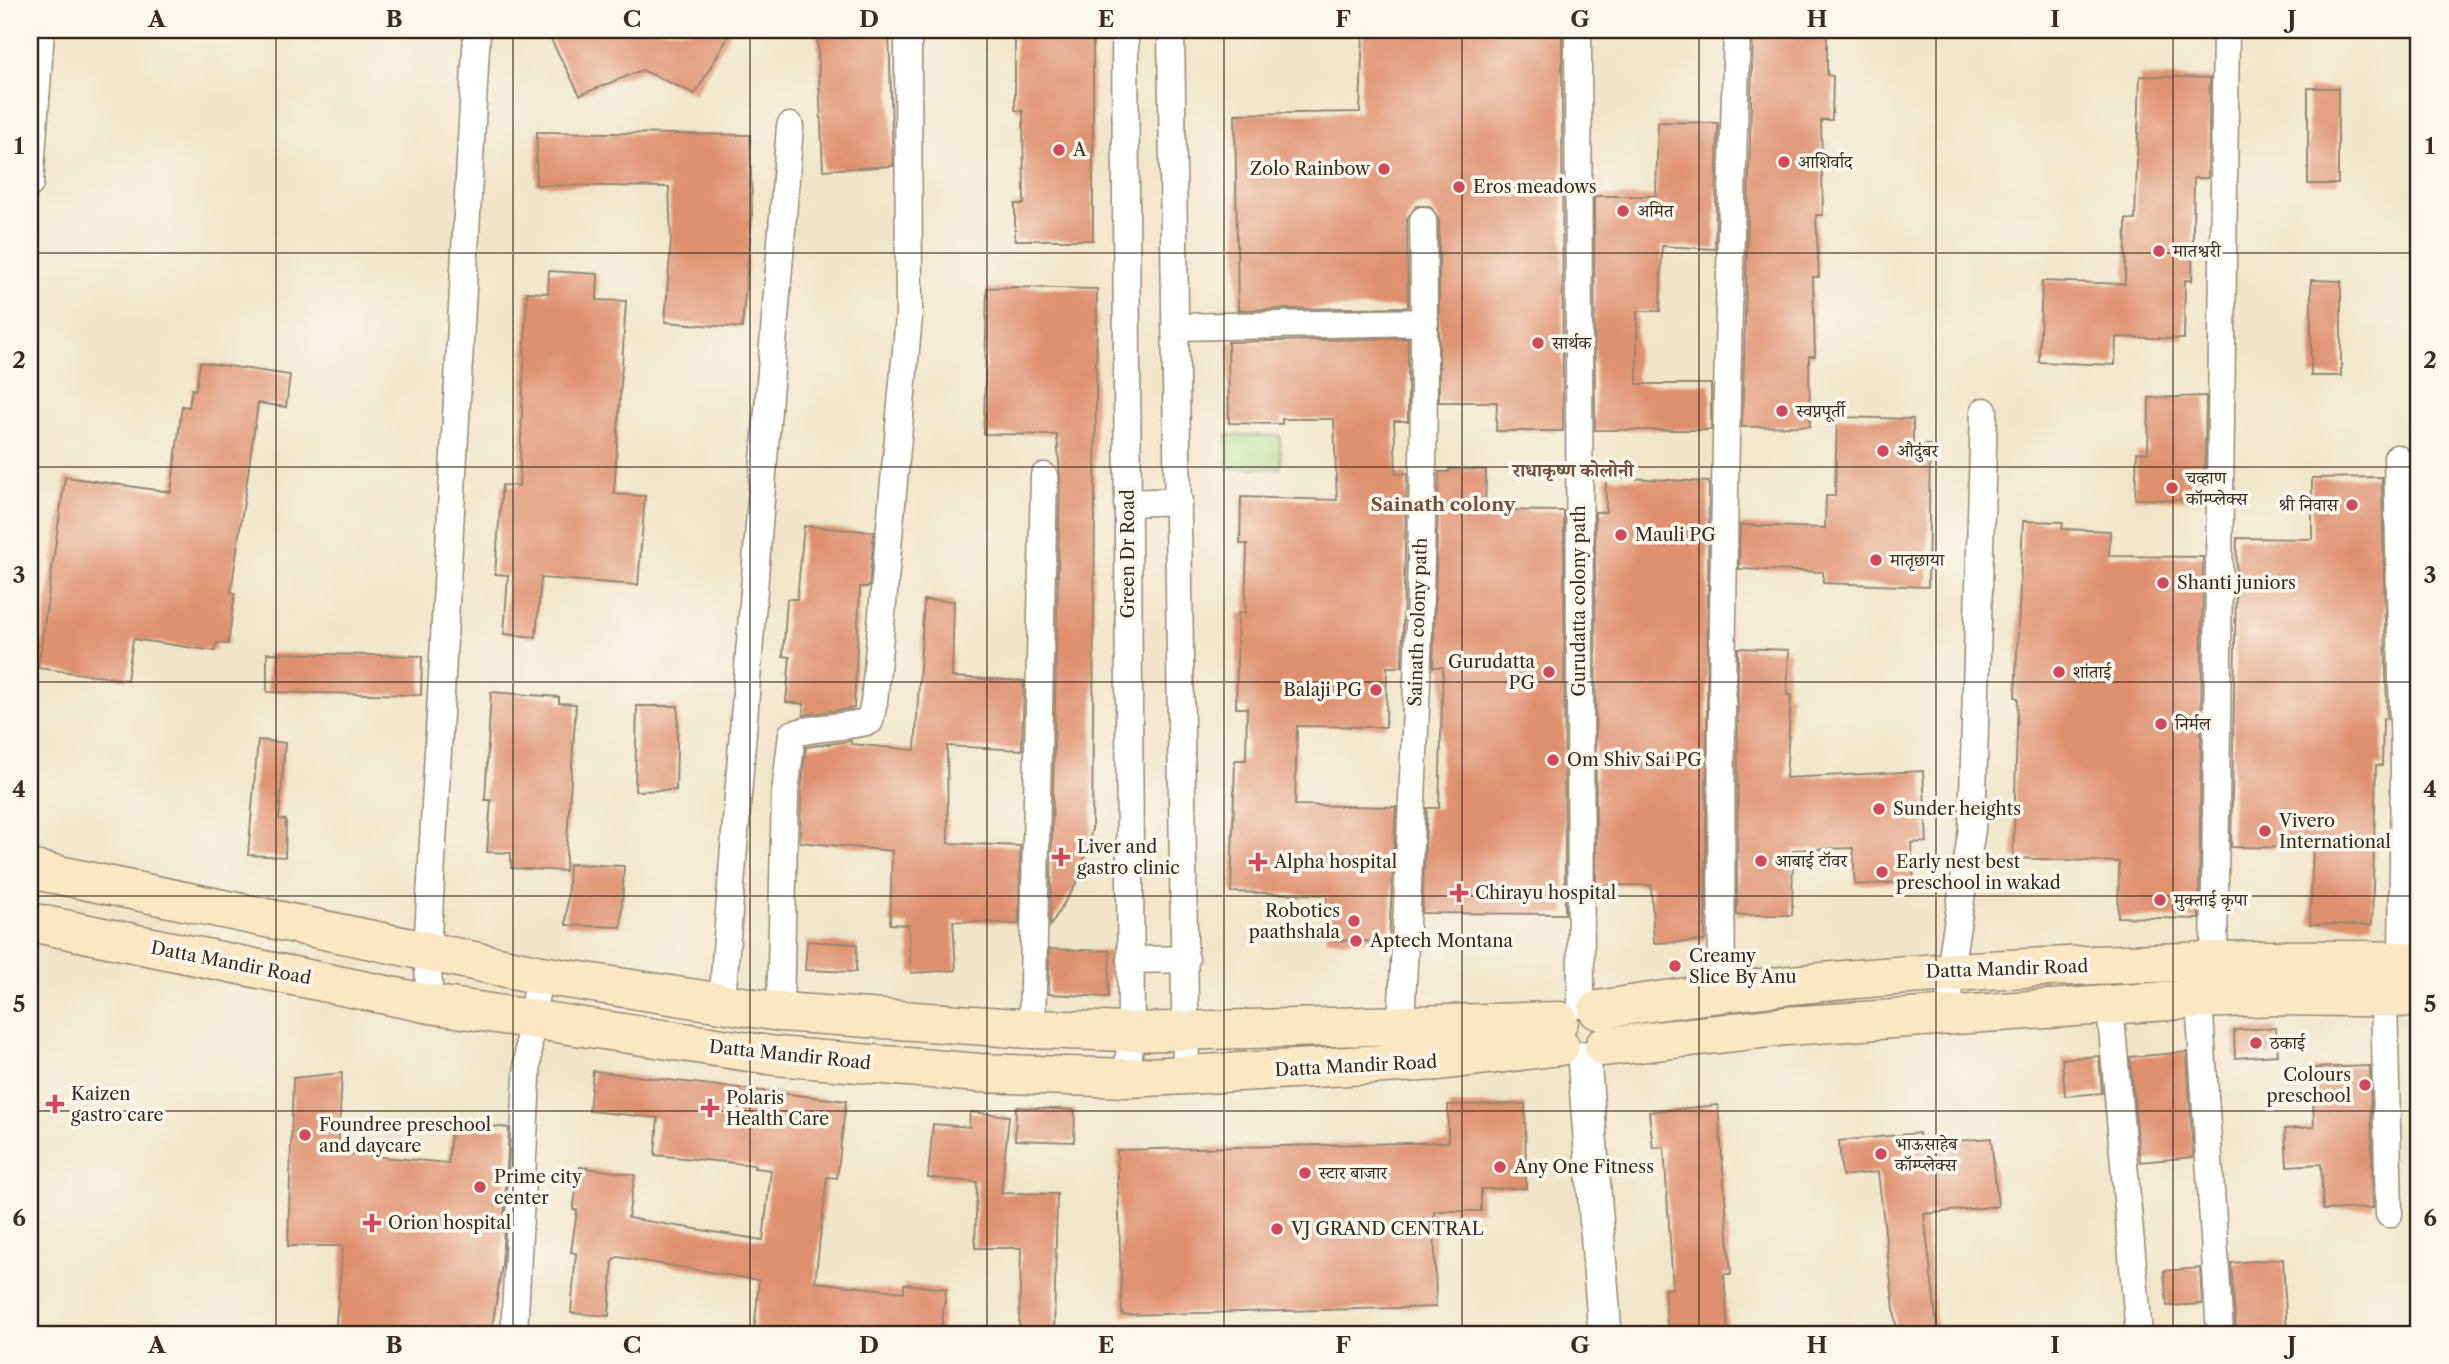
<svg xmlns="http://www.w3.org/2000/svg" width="2449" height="1364" font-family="'Libre Caslon Text','Noto Serif Devanagari',serif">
  <rect width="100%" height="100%" fill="#fbf7ec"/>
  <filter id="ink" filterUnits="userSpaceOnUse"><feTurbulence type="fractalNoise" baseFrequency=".0143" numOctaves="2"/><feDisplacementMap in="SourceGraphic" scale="14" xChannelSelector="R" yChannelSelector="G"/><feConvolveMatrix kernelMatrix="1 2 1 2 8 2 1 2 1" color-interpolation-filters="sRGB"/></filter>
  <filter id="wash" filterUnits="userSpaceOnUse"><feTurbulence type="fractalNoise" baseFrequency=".00686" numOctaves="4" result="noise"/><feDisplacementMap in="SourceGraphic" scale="28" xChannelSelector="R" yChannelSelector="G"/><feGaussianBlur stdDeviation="1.57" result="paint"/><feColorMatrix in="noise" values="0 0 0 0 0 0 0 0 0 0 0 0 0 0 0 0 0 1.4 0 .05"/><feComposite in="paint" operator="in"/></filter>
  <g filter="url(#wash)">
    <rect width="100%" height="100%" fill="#f0e5c8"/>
    <path fill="#acdb89" stroke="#748254" stroke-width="2" d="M1227 435 1280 436 1281 468H1228Z"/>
    <g id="blocks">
      <path fill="#df906e" d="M546 30H732L695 94 642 70 580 95Z
        M817 30H889L893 166 823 170Z
        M1015 30H1093V240H1015V204H1024L1023 111 1015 110Z
        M1363 30H1562L1563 431H1496L1497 402H1439V220L1430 206H1416L1407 219 1408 307 1238 310 1235 114 1360 112Z
        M1753 30H1827V75L1833 76 1832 120H1821L1823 215H1816L1819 277H1813L1815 356H1809L1810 426 1742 427Z
        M2140 76 2210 78 2208 178H2194L2192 281 2185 280 2184 339 2116 337 2115 365 2039 362 2042 281 2125 284 2126 219 2135 220Z
        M2308 88H2338V184H2308Z
        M1658 122 1718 123 1715 249 1662 246 1660 311H1637V384H1711V430H1595L1594 196H1656Z
        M537 132 750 135 752 215 742 328 665 322 671 240 669 187 536 185Z
        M549 271 598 274 597 300 626 301 614 494 645 496 638 585 541 578 536 637 504 634 508 575 495 574 502 485 519 486 527 292 548 293Z
        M2311 280 2341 281V376H2311Z
        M1015 287 1097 289 1092 829 1080 877 1050 926 1060 476 1057 435 984 434 987 288Z
        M1408 338V421H1394L1396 474 1407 473 1402 667H1387L1386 727 1297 726 1295 805 1396 807 1389 942 1326 940 1327 895 1231 892 1235 760H1246L1247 708H1236L1238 613H1245L1247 544H1240L1241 497 1337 500 1334 419H1282V424L1229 423 1228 342Z
        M200 362 290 375 286 407 258 403 231 592 235 593 228 644 216 643 215 651 133 639 127 680 38 668 65 477 171 492 182 406 189 407 192 389 196 390Z
        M2206 396 2204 501 2135 499 2137 452 2148 453 2149 398Z
        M1837 417 1913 419V445H1930L1928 587 1823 583V572L1739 569 1740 525 1825 528 1826 496H1835Z
        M1449 469 1486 470 1485 510 1564 511 1565 914 1422 913 1427 808H1439L1443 667H1433L1439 472H1449Z
        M1606 477 1709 482 1705 941 1654 943 1651 885H1596L1595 512H1606Z
        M2382 477 2387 719 2383 718 2382 766 2376 765 2372 925 2310 924 2313 848 2231 847 2237 538 2312 539V478Z
        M2023 521 2063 522 2062 529 2110 531 2109 556 2203 557 2199 919 2118 917 2119 862 2013 858 2018 698 2015 697Z
        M804 526 874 532 869 587H860L854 708 803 715 804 704 786 702 790 657 783 656 787 599H797Z
        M924 600 954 601 952 677 1024 681 1022 750 947 746 948 843 1020 846 1019 924 953 921 956 970 911 973 908 925 890 924 892 851 800 842 801 794 806 747 851 741V744L915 750Z
        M1738 648 1789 650 1787 695H1791L1786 778 1923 771 1927 842 1911 843 1914 881 1855 885 1853 848 1793 850 1792 915H1737Z
        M267 653 422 656 421 695 267 692Z
        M491 692 559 697V703L576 704 565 871 511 868V853L487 852 491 800H485Z
        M637 706H678L676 790 635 791Z
        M258 740 285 743 279 819 286 820 285 857 248 855Z
        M569 864 624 866 621 927 566 925Z
        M807 941 857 944 856 972 805 970Z
        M1049 949 1110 951 1108 997 1049 994Z
        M2276 1028 2278 1055 2235 1058 2234 1030Z
        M2187 1052 2193 1157 2140 1162 2130 1057Z
        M2099 1056 2102 1093 2065 1096 2062 1059Z
        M2370 1066 2373 1208 2323 1210 2321 1164 2287 1166 2285 1129 2314 1127 2312 1068Z
        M593 1071 846 1101 837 1178 827 1177 815 1282 904 1292V1284L946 1289 941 1334H754L759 1280 618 1257 613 1259 609 1316 571 1313 576 1253 571 1252 577 1210H573L580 1167 635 1175 628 1218 763 1240 771 1170 754 1168 755 1165 655 1155 658 1118 589 1111Z
        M342 1073 338 1153 448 1163 452 1122 509 1128 502 1265 491 1334H335L343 1246H288L293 1078Z
        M1525 1104 1526 1188 1481 1189V1211H1434L1436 1307 1122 1315 1117 1150 1448 1142V1105Z
        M1718 1105 1731 1274H1724L1728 1334H1668L1664 1289 1673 1288 1664 1147 1653 1148 1649 1112Z
        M1016 1107 1075 1110 1074 1142 1015 1140Z
        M970 1112 1009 1116 1001 1193 1057 1194 1054 1334H1019L1021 1248H975L977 1182 928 1178 933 1124 969 1127Z
        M1919 1133 1920 1144 1991 1138 1998 1206 1924 1214 1938 1334H1897L1878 1172 1842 1176 1839 1141Z
        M2283 1259 2287 1334H2236L2231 1263Z
        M2200 1268 2202 1304 2167 1306 2164 1271Z"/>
    </g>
  </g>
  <g filter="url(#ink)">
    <use href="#blocks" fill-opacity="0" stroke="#968873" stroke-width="2"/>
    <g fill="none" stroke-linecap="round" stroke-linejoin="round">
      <g stroke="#968873" stroke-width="29">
        <path id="minor" d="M1125 30 1131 1032 1127 1078
          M1171 30 1186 1075
          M1578 30 1581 1005
          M30 184 41 30
          M1176 327 1425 322
          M2397 458 2404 764 2402 961
          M1127 503 1179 501
          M1130 960 1186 959
          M2214 961 2226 30
          M1722 990C1719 670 1727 350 1737 30
          M2384 997 2389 1214
          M2199 999 2220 1334
          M722 1002 790 126
          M430 1004 427 953 477 30
          M2110 1006 2139 1334
          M780 1012 785 793 792 734C818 726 844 728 870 721L874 702 909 316 908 30
          M1949 1017 1950 970 1972 829 1984 411
          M1401 1023C1415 756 1428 488 1423 220
          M1032 1029 1044 476
          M514 1334 530 1019 541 975"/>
      </g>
      <g stroke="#968873" stroke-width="36">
        <path id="tertiary" d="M1584 1058 1605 1334"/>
      </g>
      <g stroke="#968873" stroke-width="41">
        <path id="secondary" d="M30 869 541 975 780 1012 1032 1029 1131 1032 1559 1021
          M30 922 430 1004 776 1056 979 1073 1127 1078 1186 1075 1439 1061 1560 1046
          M1598 1010C1772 982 1946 970 2122 964 2220 961 2320 957 2419 962
          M1604 1047 1786 1026 2199 999 2278 996 2419 998"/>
      </g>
      <use href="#minor" stroke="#fff" stroke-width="26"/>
      <use href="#tertiary" stroke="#fff" stroke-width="33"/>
      <use href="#secondary" stroke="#fae7c3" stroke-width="38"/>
    </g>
  </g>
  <path fill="none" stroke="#3b2a1e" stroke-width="2" stroke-opacity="0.55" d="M276 30V1334M513 30V1334M750 30V1334M987 30V1334M1224 30V1334M1462 30V1334M1699 30V1334M1936 30V1334M2173 30V1334M30 253H2419M30 467H2419M30 682H2419M30 896H2419M30 1111H2419"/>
  <g fill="#d1495b" stroke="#fbf7ec" stroke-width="2.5">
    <circle cx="1059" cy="150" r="7"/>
    <circle cx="1784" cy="162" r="7"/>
    <circle cx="1384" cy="169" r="7"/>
    <circle cx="1459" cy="187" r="7"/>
    <circle cx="1623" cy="211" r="7"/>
    <circle cx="2159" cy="251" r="7"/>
    <circle cx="1538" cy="343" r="7"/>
    <circle cx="1782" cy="411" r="7"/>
    <circle cx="1883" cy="451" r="7"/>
    <circle cx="2172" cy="488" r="7"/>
    <circle cx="2352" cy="505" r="7"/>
    <circle cx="1621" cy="535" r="7"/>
    <circle cx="1876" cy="560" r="7"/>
    <circle cx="2163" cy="583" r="7"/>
    <circle cx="1549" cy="672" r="7"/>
    <circle cx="2059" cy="672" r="7"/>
    <circle cx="1376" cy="690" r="7"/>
    <circle cx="2161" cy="724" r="7"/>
    <circle cx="1553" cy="760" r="7"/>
    <circle cx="1879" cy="809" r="7"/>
    <circle cx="2265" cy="831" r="7"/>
    <path d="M1057.5 846.5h7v7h7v7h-7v7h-7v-7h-7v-7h7z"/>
    <circle cx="1761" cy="861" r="7"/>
    <path d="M1254.5 851.5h7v7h7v7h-7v7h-7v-7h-7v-7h7z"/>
    <circle cx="1882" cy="872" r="7"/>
    <path d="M1455.5 882.5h7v7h7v7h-7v7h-7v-7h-7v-7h7z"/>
    <circle cx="2160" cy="900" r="7"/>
    <circle cx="1354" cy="921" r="7"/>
    <circle cx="1356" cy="941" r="7"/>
    <circle cx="1675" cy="966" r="7"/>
    <circle cx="2256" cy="1043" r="7"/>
    <circle cx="2365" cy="1085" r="7"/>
    <path d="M51.5 1093.5h7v7h7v7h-7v7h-7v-7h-7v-7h7z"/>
    <path d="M706.5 1097.5h7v7h7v7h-7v7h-7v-7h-7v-7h7z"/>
    <circle cx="305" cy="1135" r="7"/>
    <circle cx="1881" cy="1154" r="7"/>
    <circle cx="1500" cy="1167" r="7"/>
    <circle cx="1305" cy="1173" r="7"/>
    <circle cx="480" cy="1187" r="7"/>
    <path d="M368.5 1212.5h7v7h7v7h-7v7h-7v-7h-7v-7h7z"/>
    <circle cx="1277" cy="1229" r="7"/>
  </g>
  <g text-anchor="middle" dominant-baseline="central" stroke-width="7" stroke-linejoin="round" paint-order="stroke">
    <g font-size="18" fill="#3b2a1e" stroke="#fbf7ec" text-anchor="start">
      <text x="1073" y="150">A</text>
      <text x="1798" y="162">आशिर्वाद</text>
      <text x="1370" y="169" text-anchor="end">Zolo Rainbow</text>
      <text x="1473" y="187">Eros meadows</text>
      <text x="1637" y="211">अमित</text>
      <text x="2173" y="251">मातश्वरी</text>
      <text x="1552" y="343">सार्थक</text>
      <text x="1796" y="411">स्वप्नपूर्ती</text>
      <text x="1897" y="451">औदुंबर</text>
      <text x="2186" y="478">चव्हाण<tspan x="2186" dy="21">कॉम्प्लेक्स</tspan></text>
      <text x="2338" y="505" text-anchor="end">श्री निवास</text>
      <text x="1635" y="535">Mauli PG</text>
      <text x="1890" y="560">मातृछाया</text>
      <text x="2177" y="583">Shanti juniors</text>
      <text x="1535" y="662" text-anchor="end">Gurudatta<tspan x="1535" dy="21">PG</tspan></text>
      <text x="2073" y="672">शांताई</text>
      <text x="1362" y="690" text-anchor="end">Balaji PG</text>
      <text x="2175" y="724">निर्मल</text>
      <text x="1567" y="760">Om Shiv Sai PG</text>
      <text x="1893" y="809">Sunder heights</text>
      <text x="2279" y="821">Vivero<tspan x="2279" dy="21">International</tspan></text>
      <text x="1077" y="847">Liver and<tspan x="1077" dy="21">gastro clinic</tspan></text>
      <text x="1775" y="861">आबाई टॉवर</text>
      <text x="1274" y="862">Alpha hospital</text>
      <text x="1896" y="862">Early nest best<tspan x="1896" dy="21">preschool in wakad</tspan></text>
      <text x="1475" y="893">Chirayu hospital</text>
      <text x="2174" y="900">मुक्ताई कृपा</text>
      <text x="1340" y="911" text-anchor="end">Robotics<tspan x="1340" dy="21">paathshala</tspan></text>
      <text x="1370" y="941">Aptech Montana</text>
      <text x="1689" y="956">Creamy<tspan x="1689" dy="21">Slice By Anu</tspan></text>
      <text x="2270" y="1043">ठकाई</text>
      <text x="2351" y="1075" text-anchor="end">Colours<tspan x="2351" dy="21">preschool</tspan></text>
      <text x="71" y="1094">Kaizen<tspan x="71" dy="21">gastro care</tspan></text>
      <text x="726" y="1098">Polaris<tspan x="726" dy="21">Health Care</tspan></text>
      <text x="319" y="1125">Foundree preschool<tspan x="319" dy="21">and daycare</tspan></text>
      <text x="1895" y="1144">भाऊसाहेब<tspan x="1895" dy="21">कॉम्प्लेक्स</tspan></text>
      <text x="1514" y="1167">Any One Fitness</text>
      <text x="1319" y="1173">स्टार बाजार</text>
      <text x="494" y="1177">Prime city<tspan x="494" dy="21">center</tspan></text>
      <text x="388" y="1223">Orion hospital</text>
      <text x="1291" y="1229">VJ GRAND CENTRAL</text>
    </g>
    <g font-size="18" fill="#3b2a1e" stroke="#fbf7ec">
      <text transform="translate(1128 554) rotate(-90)">Green Dr Road</text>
      <text transform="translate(1579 601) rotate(-90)">Gurudatta colony path</text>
      <text transform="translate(1418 622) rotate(-88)">Sainath colony path</text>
      <text transform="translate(231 963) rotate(11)">Datta Mandir Road</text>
      <text transform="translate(2007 969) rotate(-2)">Datta Mandir Road</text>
      <text transform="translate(790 1055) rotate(6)">Datta Mandir Road</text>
      <text transform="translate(1356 1066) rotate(-3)">Datta Mandir Road</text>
    </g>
    <g font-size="19" font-weight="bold" fill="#744e3a" stroke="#fbf7ec">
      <text x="1573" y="470">राधाकृष्ण कोलोनी</text>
      <text x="1443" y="504">Sainath colony</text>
    </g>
  </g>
  <rect width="2449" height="1364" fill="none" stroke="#fbf7ec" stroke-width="77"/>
  <rect x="38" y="38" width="2372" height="1288" fill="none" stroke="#3b2a1e" stroke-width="2.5"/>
  <g font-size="23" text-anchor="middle" font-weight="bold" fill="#3b2a1e">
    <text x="157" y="27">A</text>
    <text x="394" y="27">B</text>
    <text x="632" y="27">C</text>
    <text x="869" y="27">D</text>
    <text x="1106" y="27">E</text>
    <text x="1343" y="27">F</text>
    <text x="1580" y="27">G</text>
    <text x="1817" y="27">H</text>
    <text x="2055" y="27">I</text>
    <text x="2292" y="27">J</text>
    <text x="19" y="154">1</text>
    <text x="2430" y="154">1</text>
    <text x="19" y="368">2</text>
    <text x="2430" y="368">2</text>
    <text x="19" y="583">3</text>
    <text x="2430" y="583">3</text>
    <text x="19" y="797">4</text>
    <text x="2430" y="797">4</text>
    <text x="19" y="1012">5</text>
    <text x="2430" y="1012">5</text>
    <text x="19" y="1226">6</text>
    <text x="2430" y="1226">6</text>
    <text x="157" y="1353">A</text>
    <text x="394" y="1353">B</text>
    <text x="632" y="1353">C</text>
    <text x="869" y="1353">D</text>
    <text x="1106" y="1353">E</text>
    <text x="1343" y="1353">F</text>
    <text x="1580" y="1353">G</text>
    <text x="1817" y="1353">H</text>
    <text x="2055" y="1353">I</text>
    <text x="2292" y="1353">J</text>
  </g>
</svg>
